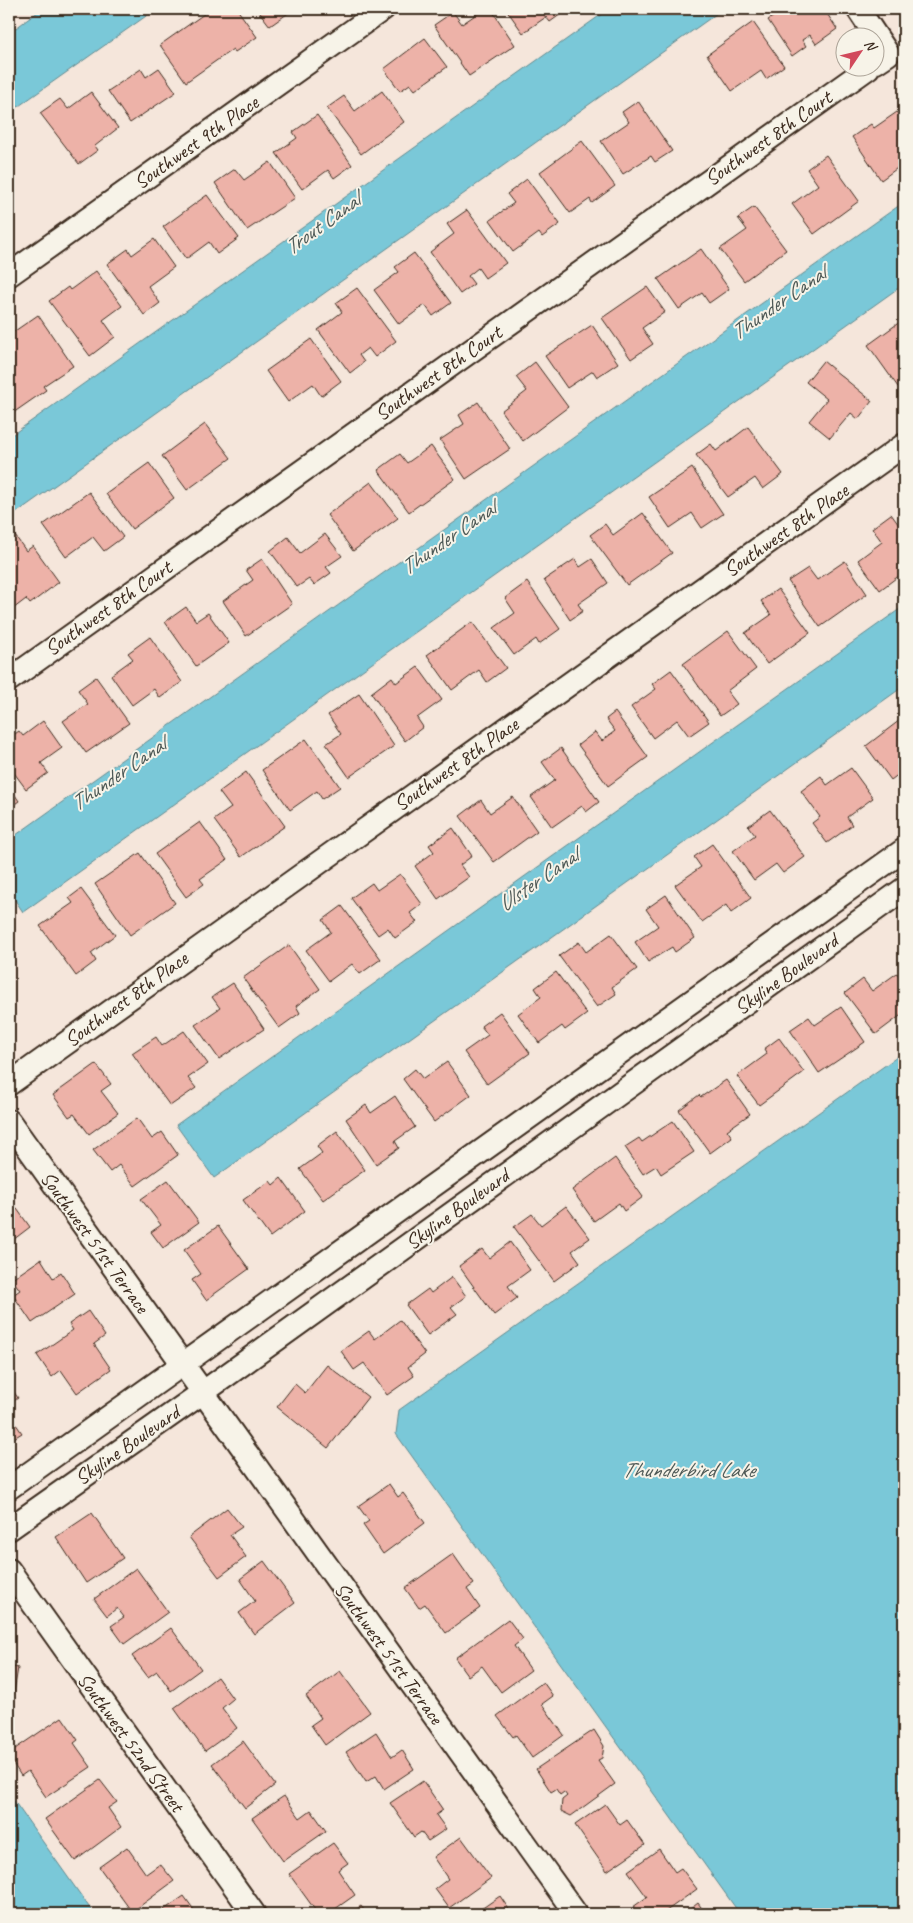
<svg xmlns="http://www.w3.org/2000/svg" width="913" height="1923" font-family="Caveat,sans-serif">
  <rect width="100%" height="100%" fill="#f5e6db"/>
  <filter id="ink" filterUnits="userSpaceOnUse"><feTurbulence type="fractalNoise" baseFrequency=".02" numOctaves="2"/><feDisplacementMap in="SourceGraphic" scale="10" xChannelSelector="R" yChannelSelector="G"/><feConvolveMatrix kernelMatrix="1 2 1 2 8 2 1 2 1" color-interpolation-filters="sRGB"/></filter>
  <g filter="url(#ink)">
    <path fill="#7ac8d8" stroke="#61898e" d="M42 9H156L9 113V33Z
      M609 9H723L9 518V437Z
      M904 202V284L23 912 9 891V840Z
      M904 606V686L214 1178 176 1125Z
      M904 1052V1914H740L396 1434 399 1410Z
      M9 1794 94 1914H9Z"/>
    <path fill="#edb2a8" stroke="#3b2a1e" d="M211 9H237L257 37 235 52 233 49 186 82 160 45Z
      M257 9H294L270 26Z
      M484 9H491L515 45 469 76 434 25 453 12 462 24Z
      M506 9H568L550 22 546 17 523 33Z
      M785 9H824L837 29 816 44 810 35 802 40 806 46 792 56 768 20Z
      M753 22 784 66 766 79 761 71 732 91 707 55Z
      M425 38 447 67 415 90 410 84 400 91 384 69Z
      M159 68 176 92 130 123 108 91 141 69 146 77Z
      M382 91 404 122 361 154 327 108 344 96 355 111Z
      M91 92 118 128 95 146 98 150 79 164 40 113 60 99 68 109Z
      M638 101 672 151 655 162 651 156 623 174 601 141 629 122 622 112Z
      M897 112 904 122V172L900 166 881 180 852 137 871 124 874 128Z
      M317 115 352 165 334 178 328 170 302 189 276 153 297 138 293 132Z
      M582 141 615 186 592 203 590 199 570 213 540 172Z
      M826 155 859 201 814 234 792 204 818 185 807 169Z
      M270 162 295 198 247 230 215 183 235 169 244 180Z
      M527 179 560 224 542 237 539 233 513 252 490 220 514 203 507 194Z
      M207 195 239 238 217 254 209 242 186 259 163 227Z
      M754 207 786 250 744 281 720 249 747 230 738 218Z
      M467 210 506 263 485 278 478 268 468 276 474 284 460 294 430 252 454 234 447 224Z
      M154 239 174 267 148 286 160 303 144 315 107 264 128 249 132 255Z
      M701 249 729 289 709 303 702 293 679 309 658 279Z
      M414 253 451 303 433 316 425 305 399 324 374 290 399 272 395 267Z
      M96 271 122 306 103 320 115 337 90 356 49 301 68 287 70 290Z
      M647 287 665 312 642 328 653 344 631 359 602 318Z
      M357 288 396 341 375 357 368 348 359 355 364 362 350 373 318 330 342 312 336 303Z
      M38 315 73 366 43 386 46 390 13 413 9 406V335Z
      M904 319V382L898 387 868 345Z
      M592 325 618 363 597 377 593 371 567 388 545 356Z
      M311 339 341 381 321 396 313 384 288 402 266 371Z
      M823 361 872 401 858 419 851 413 830 438 809 421 827 399 806 382Z
      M535 362 568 407 523 441 501 411 527 391 516 377Z
      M478 402 510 449 466 479 440 440 464 424 459 415Z
      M205 424 231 458 187 490 162 456Z
      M748 427 783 474 763 489 755 478 728 497 696 455 711 444 716 451Z
      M431 446 455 479 409 512 378 470 400 454 407 463Z
      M149 463 174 498 132 529 106 494Z
      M692 468 723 514 702 528 692 513 670 528 649 497Z
      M371 482 398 518 353 551 327 515Z
      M89 492 123 537 104 551 93 537 66 557 43 525Z
      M643 513 672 553 627 585 590 535 605 524 613 535Z
      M891 514 904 532V572L880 590 858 560 882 542 872 528Z
      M13 533 26 551 33 546 59 582 30 604 26 599 9 612V537Z
      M325 534 342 556 326 567 331 573 314 585 309 579 297 587 270 551 288 537 300 553Z
      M262 559 292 604 246 636 223 601 253 580 246 570Z
      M575 559 580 567 592 559 608 583 578 604 583 611 570 620 544 580Z
      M845 561 867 594 820 627 788 581 808 568 817 580Z
      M527 582 560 629 539 644 536 639 514 655 494 628 515 613 505 598Z
      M778 589 810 633 767 664 745 633 771 615 761 601Z
      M186 607 196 621 208 613 229 643 196 666 165 622Z
      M472 622 506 668 487 682 479 670 452 690 427 655Z
      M728 631 756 669 727 691 737 704 720 716 683 664Z
      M150 637 182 682 160 698 154 689 132 705 111 675 133 659 128 653Z
      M418 667 442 700 417 718 423 727 405 741 371 693 392 677 396 683Z
      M671 670 709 722 689 736 677 720 653 738 631 707 656 689 652 684Z
      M96 677 129 723 86 753 63 721 88 704 78 690Z
      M359 694 394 746 349 777 326 744 341 734 328 715Z
      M615 712 648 757 608 786 578 745 595 732 602 741 615 731 606 719Z
      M904 717V770L891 780 866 746Z
      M43 721 62 748 41 763 48 773 26 789 9 766V738L19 731 23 736Z
      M306 739 340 787 322 799 317 791 290 810 262 770Z
      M561 748 599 802 586 812 582 806 552 827 531 797 555 780 542 762Z
      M851 768 873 798 847 817 852 825 827 843 812 823 820 817 801 791 821 776 827 785Z
      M246 772 285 826 241 857 214 820 231 808 219 792Z
      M9 786 19 801 9 808Z
      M513 797 537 831 494 862 460 816 481 800 490 813Z
      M770 810 805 857 783 873 776 864 754 880 733 851 755 835 748 826Z
      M200 822 227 860 200 879 204 884 186 897 155 854Z
      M453 828 472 856 460 865 469 877 438 899 415 866 434 852 429 845Z
      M712 844 751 898 731 913 726 905 702 922 675 885 701 867 694 857Z
      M140 853 175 903 130 935 95 884Z
      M400 874 422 904 410 913 417 922 395 938 388 928 378 935 351 898 372 883 377 890Z
      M81 889 115 935 91 953 96 961 76 976 40 926 73 903 69 898Z
      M666 895 695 938 675 952 672 947 648 962 635 942 658 926 646 909Z
      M342 906 381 959 360 974 352 964 329 981 306 950 331 932 323 920Z
      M611 934 637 969 612 987 616 994 597 1007 559 956 579 942 586 952Z
      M9 944 14 951 9 955Z
      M289 945 320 989 296 1006 300 1013 279 1028 243 978Z
      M556 972 587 1014 565 1030 562 1026 539 1043 518 1014 541 997 535 988Z
      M897 973 904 983V1013L876 1034 845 993 863 979 872 991Z
      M233 983 264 1029 219 1059 195 1025 220 1008 212 997Z
      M841 1007 865 1042 819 1073 790 1030 809 1017 815 1025Z
      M500 1012 530 1053 487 1084 464 1052 488 1035 481 1026Z
      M184 1031 208 1064 188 1078 196 1088 170 1106 132 1053 156 1037 162 1046Z
      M779 1038 804 1072 759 1105 737 1076 767 1054 764 1049Z
      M447 1062 471 1095 434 1122 403 1079 415 1069 423 1079Z
      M96 1064 111 1084 101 1091 118 1113 89 1134 74 1114 69 1117 53 1095Z
      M726 1080 750 1114 727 1130 732 1137 710 1153 679 1110 699 1095 701 1097Z
      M395 1096 415 1127 395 1141 399 1148 376 1164 346 1119 366 1105 371 1113Z
      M137 1118 152 1139 162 1132 178 1155 135 1186 119 1165 110 1172 93 1150Z
      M673 1121 694 1152 661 1174 656 1166 643 1174 625 1147 639 1138 642 1142Z
      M337 1131 365 1170 323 1200 300 1169 322 1153 317 1146Z
      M615 1158 643 1197 624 1211 619 1203 594 1221 572 1190Z
      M281 1178 305 1211 270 1237 243 1200 270 1181 273 1185Z
      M168 1180 199 1222 163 1248 151 1232 161 1225 141 1199Z
      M9 1193 14 1200 12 1202 30 1227 9 1243Z
      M566 1206 590 1238 572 1251 580 1262 554 1281 514 1227 532 1214 541 1225Z
      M218 1226 249 1269 206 1300 192 1280 201 1274 184 1250Z
      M510 1242 530 1270 508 1286 517 1298 494 1315 459 1266 482 1249 489 1258Z
      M41 1259 53 1278 61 1272 75 1294 32 1323 13 1295 20 1290 12 1279Z
      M452 1277 466 1296 451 1307 457 1314 428 1335 406 1305 428 1289 431 1293Z
      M88 1311 105 1336 94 1344 111 1369 77 1393 61 1370 52 1377 37 1355 73 1330 69 1324Z
      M400 1320 425 1354 408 1367 414 1376 387 1395 364 1363 354 1370 341 1351 369 1331 375 1339Z
      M327 1365 368 1397 328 1448 277 1407 295 1384 305 1393Z
      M9 1385 18 1398 9 1404Z
      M9 1414 22 1433 9 1441Z
      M389 1484 398 1497 403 1493 425 1523 383 1554 363 1525 369 1521 358 1506Z
      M227 1508 242 1527 230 1535 246 1557 219 1577 189 1537Z
      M92 1513 123 1558 86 1583 56 1537Z
      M453 1554 474 1584 467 1589 480 1608 446 1633 425 1604 419 1608 405 1588Z
      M264 1561 295 1603 254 1634 239 1613 255 1601 240 1579Z
      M136 1568 168 1612 124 1644 111 1626 124 1617 117 1608 107 1616 94 1599Z
      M508 1619 523 1639 514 1646 531 1670 501 1692 482 1666 468 1676 455 1658Z
      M171 1628 201 1669 171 1691 157 1671 148 1677 132 1656Z
      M9 1666 18 1668 9 1723Z
      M340 1671 370 1712 325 1745 311 1725 321 1718 306 1696Z
      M217 1677 233 1699 222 1708 237 1728 205 1751 174 1708Z
      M543 1682 553 1696 542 1704 564 1735 532 1758 516 1735 513 1737 497 1716Z
      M62 1717 78 1740 74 1743 91 1767 46 1797 28 1771 21 1776 9 1757V1753Z
      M594 1730 604 1746 602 1758 598 1760 615 1784 571 1816 561 1811 562 1800 567 1796 564 1792 560 1795 556 1789 551 1792 536 1769Z
      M376 1732 392 1757 402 1750 414 1769 384 1789 376 1776 366 1782 346 1752Z
      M243 1741 275 1785 245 1808 212 1764Z
      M100 1780 117 1802 108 1808 121 1827 75 1861 45 1819Z
      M423 1781 443 1810 436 1815 446 1829 428 1841 421 1832 414 1837 390 1803Z
      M284 1796 300 1818 311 1810 326 1831 283 1861 252 1818Z
      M605 1804 620 1825 627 1820 645 1845 607 1871 575 1825Z
      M461 1837 491 1878 449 1908 435 1889 448 1879 433 1857Z
      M333 1843 348 1863 338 1870 355 1895 328 1914H318L289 1874Z
      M127 1847 146 1874 160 1864 174 1881 132 1912 99 1867Z
      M659 1849 675 1872 681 1868 697 1889 662 1914H639L633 1907 647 1897 628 1871Z
      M184 1896 197 1914H158Z
      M500 1896 510 1911 507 1914H474Z
      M698 1903 706 1914H684Z
      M361 1906 367 1914H349Z"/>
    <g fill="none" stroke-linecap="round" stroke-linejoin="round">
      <g stroke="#3b2a1e" stroke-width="26">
        <path id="minor" d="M858 9 888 54 876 62
          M9 275 383 9
          M9 680 868 68
          M9 1084 904 445
          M9 1121 576 1914
          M9 1488 904 850
          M9 1529 202 1393 904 889
          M9 1570 254 1914"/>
      </g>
      <use href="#minor" stroke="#f7f3e8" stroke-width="22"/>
    </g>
  </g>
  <g text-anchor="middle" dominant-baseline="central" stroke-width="4" stroke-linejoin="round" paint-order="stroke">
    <g font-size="21" fill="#3b2a1e" stroke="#f7f3e8">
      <text transform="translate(768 138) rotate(-35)">Southwest 8th Court</text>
      <text transform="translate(196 142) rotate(-35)">Southwest 9th Place</text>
      <text transform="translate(438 373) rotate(-35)">Southwest 8th Court</text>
      <text transform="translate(786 530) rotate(-35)">Southwest 8th Place</text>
      <text transform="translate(108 608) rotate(-35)">Southwest 8th Court</text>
      <text transform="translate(456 764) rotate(-35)">Southwest 8th Place</text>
      <text transform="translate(786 974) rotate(-36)">Skyline Boulevard</text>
      <text transform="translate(126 999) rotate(-36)">Southwest 8th Place</text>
      <text transform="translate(457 1209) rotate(-36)">Skyline Boulevard</text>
      <text transform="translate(95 1242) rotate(54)">Southwest 51st Terrace</text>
      <text transform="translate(127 1445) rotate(-35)">Skyline Boulevard</text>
      <text transform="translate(389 1653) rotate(54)">Southwest 51st Terrace</text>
      <text transform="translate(131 1742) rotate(54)">Southwest 52nd Street</text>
    </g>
    <g font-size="22" font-style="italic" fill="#4e5956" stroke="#f7f3e8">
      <text transform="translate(322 224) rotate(-36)">Trout Canal</text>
      <text transform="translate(778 303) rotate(-35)">Thunder Canal</text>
      <text transform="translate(448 538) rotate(-35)">Thunder Canal</text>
      <text transform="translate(118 774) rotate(-35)">Thunder Canal</text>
      <text transform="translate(538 880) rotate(-35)">Ulster Canal</text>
      <text x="688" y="1470">Thunderbird Lake</text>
    </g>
  </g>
  <rect width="913" height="1923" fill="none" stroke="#f7f3e8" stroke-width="30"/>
  <rect x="15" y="15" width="883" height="1893" fill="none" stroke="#3b2a1e" stroke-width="2" filter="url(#ink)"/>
  <g transform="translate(860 52) rotate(55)"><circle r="24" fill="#f7f3e8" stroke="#aca397"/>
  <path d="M0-4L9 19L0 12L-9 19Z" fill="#d1495b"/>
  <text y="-8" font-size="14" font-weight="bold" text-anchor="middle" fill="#3b2a1e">N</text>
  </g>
</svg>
